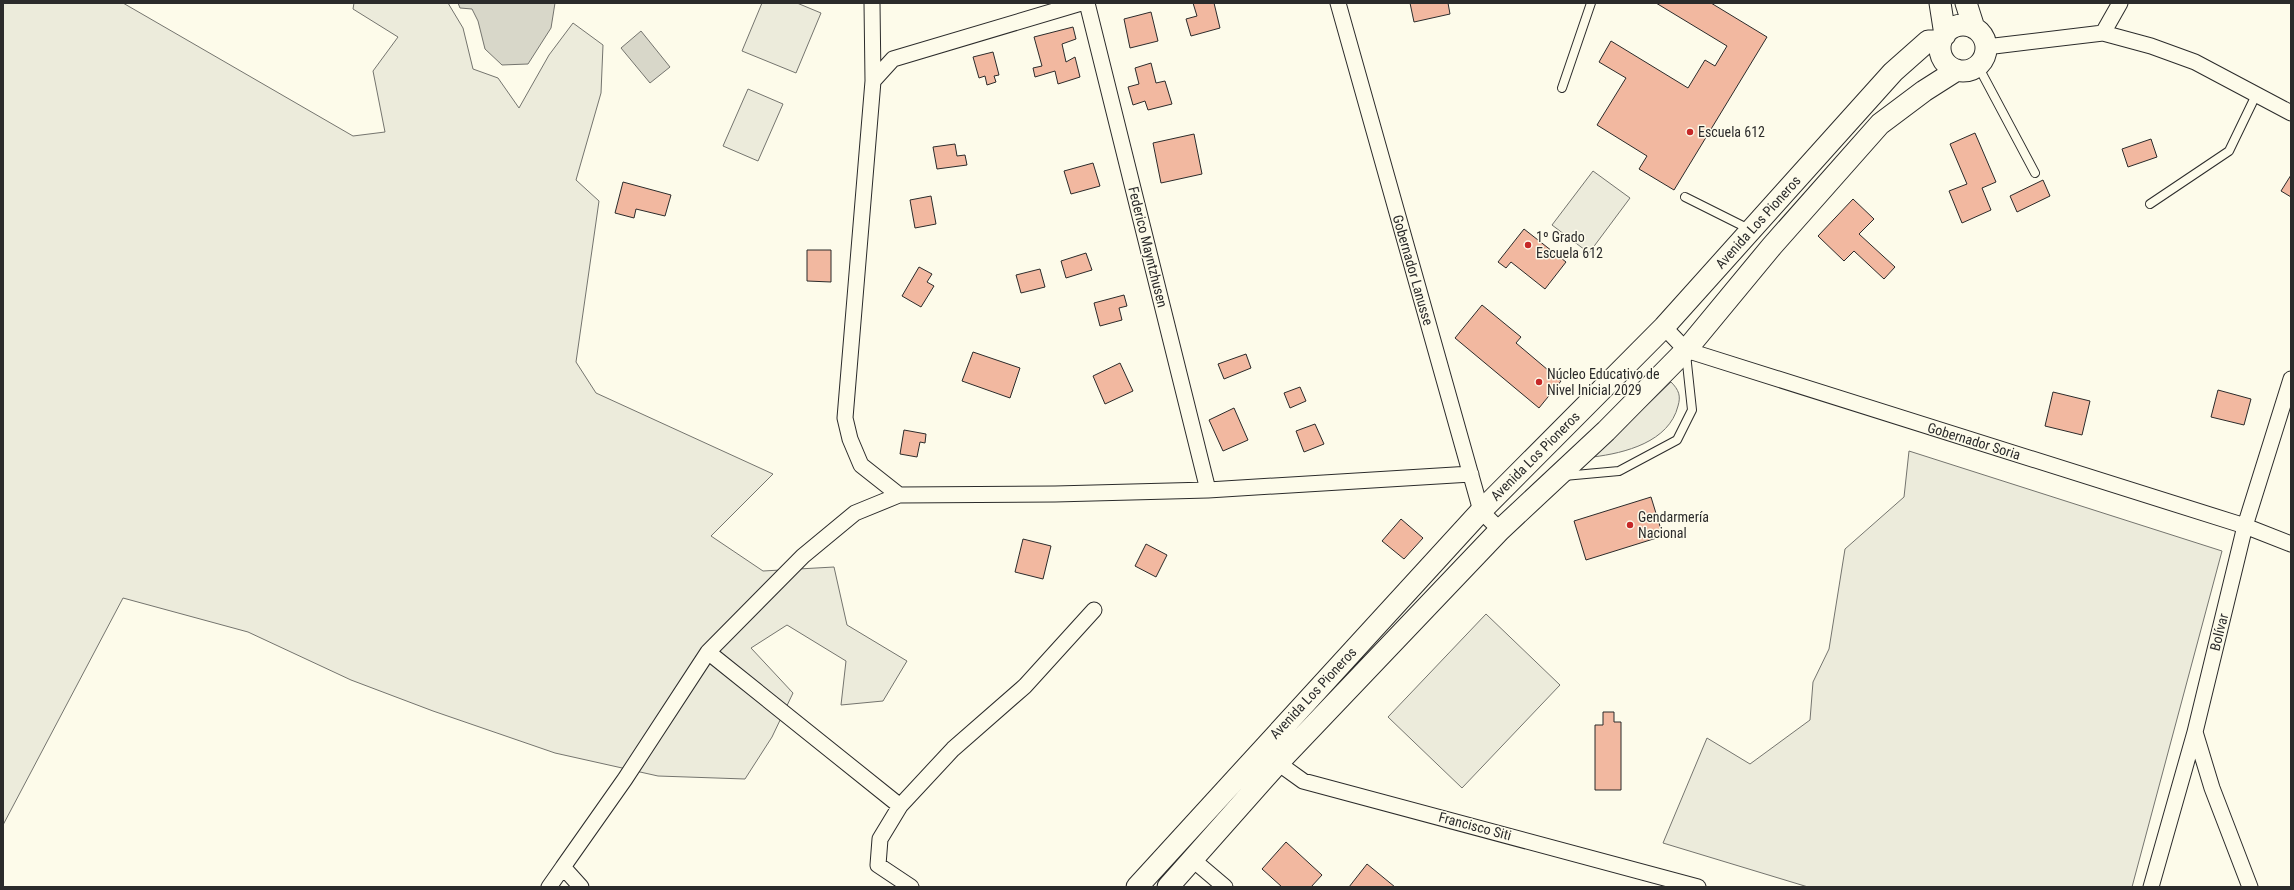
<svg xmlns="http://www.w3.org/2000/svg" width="2294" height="890" font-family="'Roboto Condensed',sans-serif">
  <rect width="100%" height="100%" fill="#fdfbea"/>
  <path fill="#ecebdb" stroke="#74746e" d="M3 3H123L353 136 385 132 373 71 398 37 353 9 354 3H448L463 28 473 69 498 78 519 108 549 55 573 23 603 45 601 93 576 180 599 201 576 362 596 393 773 474 711 536 763 571 834 567 847 625 907 661 883 701 841 705 846 661 787 625 751 648 793 693 772 737 745 779 658 776 555 753 433 711 351 680 248 632 123 598 3 825Z
    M762 3H797L821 13 796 73 742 51Z
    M748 89 783 104 758 161 723 146Z
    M1593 171 1630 198 1589 253 1552 225Z
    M1671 382C1679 390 1681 396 1678 406 1669 442 1625 453 1593 457Z
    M1909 451 2222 551 2132 887H1808L1663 843 1707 738 1750 764 1810 720 1813 682 1829 649 1845 549 1904 497Z
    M1486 614 1560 685 1462 788 1388 717Z"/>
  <path fill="#d8d7c9" stroke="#74746e" d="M458 3H555L551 28 528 64 502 65 485 49 478 21 472 9 460 8Z
    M641 31 670 67 650 83 621 48Z"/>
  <path fill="#f2b8a0" stroke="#2b2b2b" d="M1193 3H1214L1220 28 1191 36 1186 19 1197 16Z
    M1410 3H1448L1450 14 1414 22Z
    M1656 3H1711L1767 37 1674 190 1639 169 1647 156 1597 125 1626 78 1599 62 1611 41 1688 88 1705 60 1715 66 1727 46Z
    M1151 12 1158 41 1130 48 1124 19Z
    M1073 27 1076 39 1062 44 1066 62 1075 57 1080 77 1058 84 1055 71 1035 77 1033 68 1042 66 1034 37Z
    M993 52 999 75 994 76 996 82 987 85 985 76 979 78 973 57Z
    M1151 63 1156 83 1165 81 1172 104 1148 110 1145 101 1133 105 1128 87 1139 84 1135 68Z
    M1975 133 1996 182 1982 188 1991 210 1962 223 1949 191 1967 184 1950 144Z
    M1194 134 1202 174 1161 183 1153 143Z
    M2151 139 2157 157 2128 167 2122 149Z
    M955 144 957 156 965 155 967 165 937 169 933 147Z
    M1093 163 1100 186 1071 194 1064 171Z
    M2291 175V197L2281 191Z
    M2043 180 2050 196 2017 212 2010 196Z
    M623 182 671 195 665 216 636 209 634 218 615 213Z
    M931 196 936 224 915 228 910 200Z
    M1853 199 1874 219 1859 234 1895 267 1884 279 1854 251 1844 261 1818 236Z
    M1524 229 1566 262 1545 289 1511 262 1506 268 1498 262Z
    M807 250H831V282L807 281Z
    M1086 253 1092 270 1066 278 1061 261Z
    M919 267 932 274 927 282 934 286 921 307 902 296Z
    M1040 269 1045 287 1021 293 1016 275Z
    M1124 295 1127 306 1119 308 1122 320 1100 326 1094 303Z
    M1482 305 1521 337 1516 343 1561 381 1539 408 1455 338Z
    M973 352 1020 368 1010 398 962 381Z
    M1246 354 1251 368 1224 379 1218 364Z
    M1120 363 1133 391 1105 404 1093 376Z
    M1300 387 1306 401 1290 408 1284 393Z
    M2218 390 2251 399 2244 425 2211 417Z
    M2053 392 2090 401 2082 435 2045 426Z
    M1234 408 1248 440 1223 451 1209 420Z
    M1315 424 1324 444 1304 452 1296 431Z
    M904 430 926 434 925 443 920 442 917 457 900 454Z
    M1651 497 1663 536 1586 560 1574 521Z
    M1401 519 1423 538 1404 559 1382 541Z
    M1023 539 1051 546 1043 579 1015 572Z
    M1146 544 1167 555 1156 577 1135 566Z
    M1603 712H1614V722H1621V790H1595V725H1603Z
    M1286 842 1322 875 1311 887H1282L1262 869Z
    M1367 864 1395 887H1349Z"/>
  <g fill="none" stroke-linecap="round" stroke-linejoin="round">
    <g stroke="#2b2b2b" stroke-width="10">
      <path id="lane" d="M1978 66 2035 173
        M1562 88 1591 3
        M1685 197 1751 230
        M2150 204 2229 151 2256 95
        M1564 476 1619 471 1677 440 1692 410 1686 354"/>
    </g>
    <g stroke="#2b2b2b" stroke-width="17">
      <path id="street" d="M872 3 873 81
        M1087 3 1208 490
        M1338 3 1481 511 1500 530
        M2103 33 2120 3
        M1986 47 2103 33 2151 46 2195 62 2291 113
        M1664 327 1686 350 2245 526 2291 544
        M899 495 861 465 850 439 845 418 873 81 893 59 1081 3
        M708 652 900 806
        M2195 732 2212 788 2250 887
        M1271 758 1303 781 1698 887
        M1192 859 1225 887
        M549 887 563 867
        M581 887 563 867 625 779 708 652 803 556 855 513 899 495 1055 494 1208 490 1471 474
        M911 887 878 865 880 839 900 806 953 749 1025 686 1094 610
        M2151 887 2195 732 2245 526 2291 379"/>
    </g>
    <g stroke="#2b2b2b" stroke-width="23">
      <path id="secondary" d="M1940 3 1945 35
        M1966 3 1974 28
        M1940 48a23 23 0 1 1 46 0a23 23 0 1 1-46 0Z
        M1137 887 1481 511 1664 327 1893 72 1928 41H1941
        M1168 887 1278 763 1500 530 1606 431 1686 350 1772 246 1880 124 1924 91 1957 70"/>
    </g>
    <use href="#lane" stroke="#fdfbea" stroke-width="8"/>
    <use href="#street" stroke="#fdfbea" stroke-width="15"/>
    <use href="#secondary" stroke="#fdfbea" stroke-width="21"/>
  </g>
  <g fill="#c62828" stroke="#fdfbea" stroke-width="1.5">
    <circle cx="1690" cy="132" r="4"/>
    <circle cx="1528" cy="245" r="4"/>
    <circle cx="1539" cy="382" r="4"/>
    <circle cx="1630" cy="525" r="4"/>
  </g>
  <g text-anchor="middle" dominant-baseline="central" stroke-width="3" stroke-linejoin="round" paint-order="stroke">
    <g font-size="14" fill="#2b2b2b" stroke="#fdfbea" text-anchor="start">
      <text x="1698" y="132">Escuela 612</text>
      <text x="1536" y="237">1º Grado<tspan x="1536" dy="16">Escuela 612</tspan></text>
      <text x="1547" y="374">Núcleo Educativo de<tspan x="1547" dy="16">Nivel Inicial 2029</tspan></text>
      <text x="1638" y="517">Gendarmería<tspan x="1638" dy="16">Nacional</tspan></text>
    </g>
    <g font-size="14" fill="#2b2b2b" stroke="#fdfbea">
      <text transform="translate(1758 222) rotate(-48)">Avenida Los Pioneros</text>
      <text transform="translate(1148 247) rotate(76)">Federico Mayntzhusen</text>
      <text transform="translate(1413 270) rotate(74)">Gobernador Lanusse</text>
      <text transform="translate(1974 441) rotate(17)">Gobernador Soria</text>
      <text transform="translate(1535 456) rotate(-45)">Avenida Los Pioneros</text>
      <text transform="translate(2219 632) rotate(-76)">Bolívar</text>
      <text transform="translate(1313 693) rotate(-47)">Avenida Los Pioneros</text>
      <text transform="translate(1475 826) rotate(15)">Francisco Siti</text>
    </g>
  </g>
  <rect width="2294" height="890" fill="none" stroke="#2b2b2b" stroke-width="8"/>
</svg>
